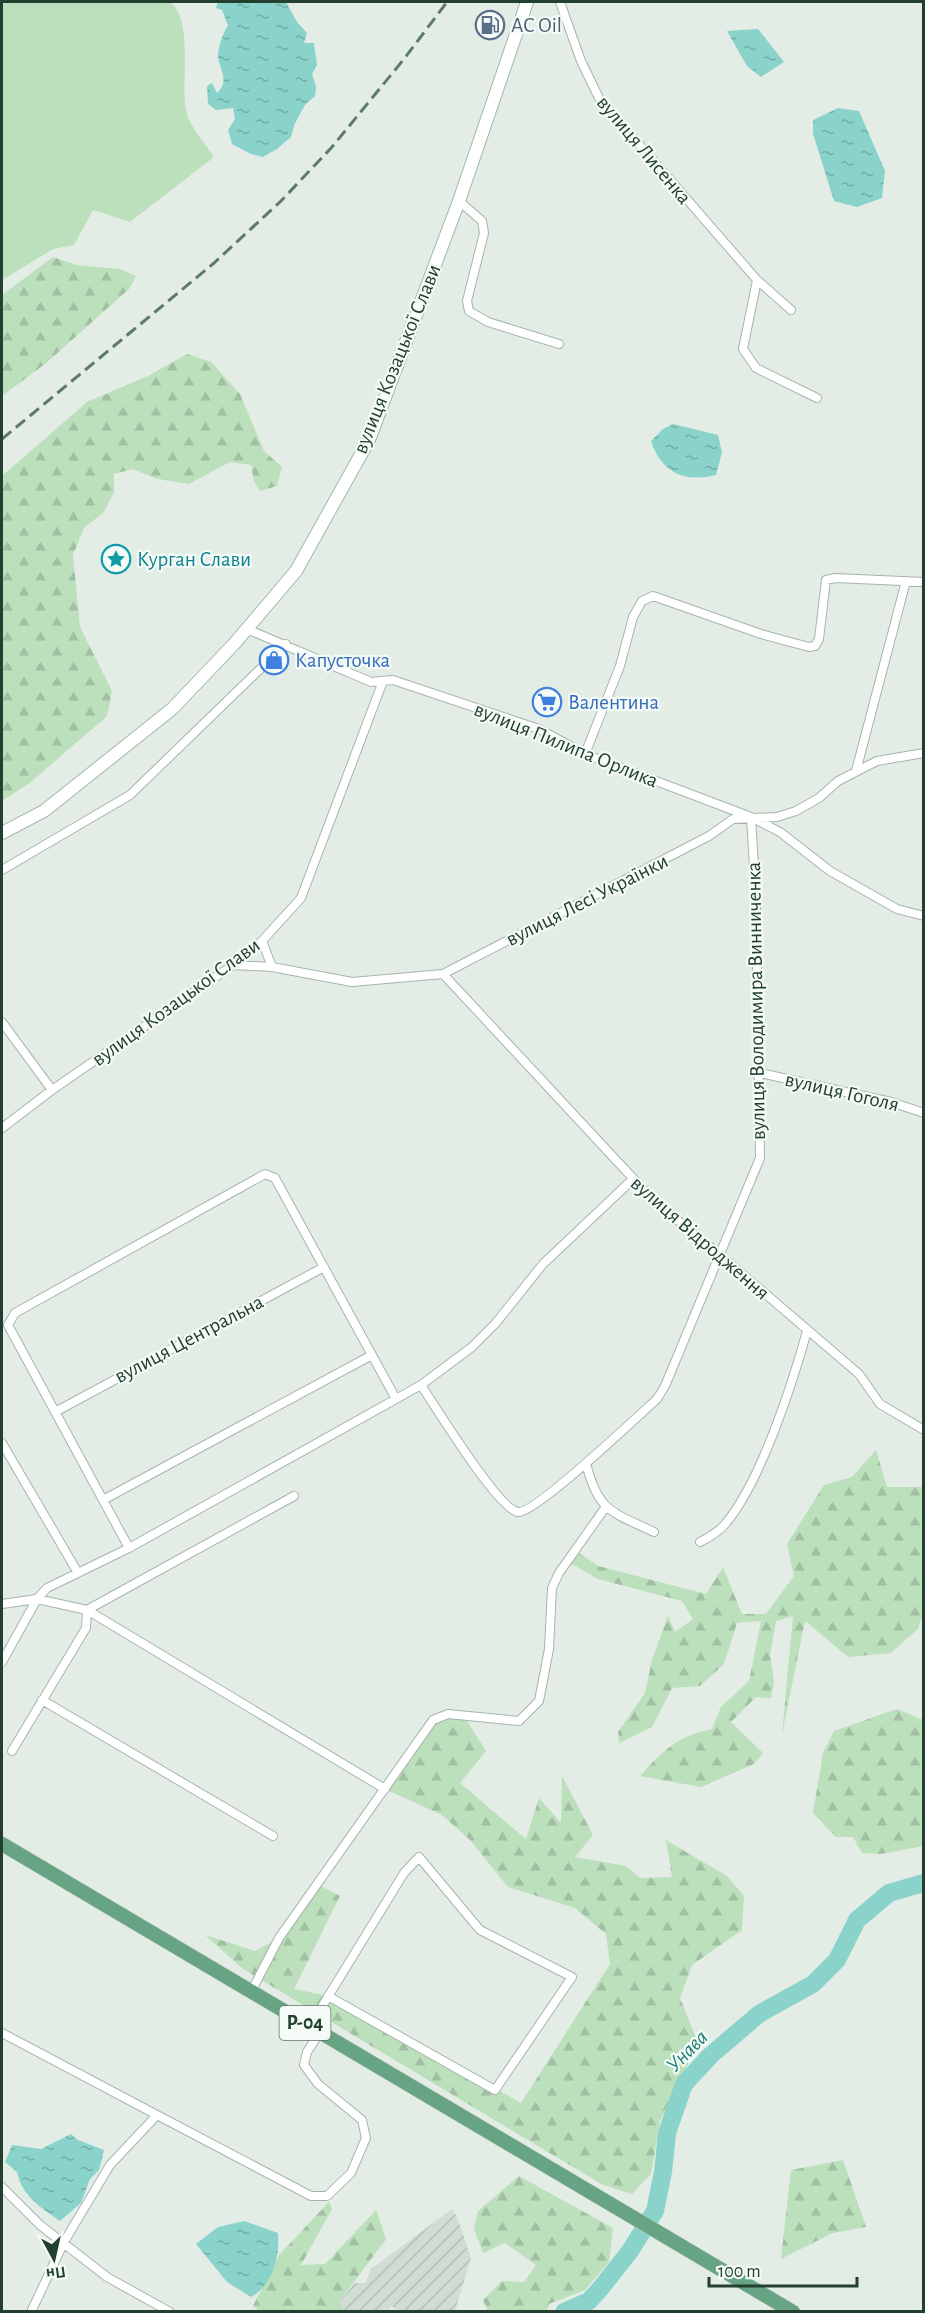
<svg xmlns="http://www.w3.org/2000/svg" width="925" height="2313" font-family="'Alegreya Sans',sans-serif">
  <defs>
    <pattern id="industrial-furrows" width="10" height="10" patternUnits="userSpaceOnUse" patternTransform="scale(1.5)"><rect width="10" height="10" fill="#d1ddd4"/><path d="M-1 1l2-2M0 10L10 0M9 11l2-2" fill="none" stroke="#b3bfb6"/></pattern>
    <pattern id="forest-firs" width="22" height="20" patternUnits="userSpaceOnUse" patternTransform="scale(1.5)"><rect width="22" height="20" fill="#bcdfbc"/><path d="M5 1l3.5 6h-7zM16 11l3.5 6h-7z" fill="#a1c0a2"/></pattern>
    <pattern id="water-ripples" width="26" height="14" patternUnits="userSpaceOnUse" patternTransform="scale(1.5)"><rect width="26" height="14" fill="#8ad3cb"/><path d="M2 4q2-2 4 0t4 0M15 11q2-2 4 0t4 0" fill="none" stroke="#70ada5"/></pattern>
  </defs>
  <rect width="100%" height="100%" fill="#e3ede6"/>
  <path fill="url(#industrial-furrows)" d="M452 2209 457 2217 471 2258 455 2311H398L392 2306 387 2311H344L339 2302 355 2283H365L371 2269Z"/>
  <path fill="url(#forest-firs)" d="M53 257 76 265 120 269 136 276 129 289 45 364 2 396V295Z
    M187 354 211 362 240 394 264 451 282 467 277 486 260 491 254 481 251 465 230 462 189 484 157 479 133 469 114 474V492L104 512 84 528 73 555 80 627 112 691 107 716 31 782 2 801V476L87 402 148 376Z
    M876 1450 887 1487H922L923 1493 924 1610 918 1629 891 1653 848 1657 805 1621 782 1734 793 1616 776 1621 770 1655 774 1681 771 1698 756 1697 731 1722 763 1753 754 1764 701 1787 640 1776C663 1751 677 1736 712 1729L721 1707 749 1681 761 1621 737 1623 724 1664 700 1686 672 1688 652 1727 619 1743 618 1732 645 1693 652 1660 668 1616 675 1632 693 1619 682 1601 598 1579 567 1561 575 1550 598 1566 706 1594 723 1567 742 1614H766L794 1576 787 1544 824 1485 852 1477Z
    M897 1709 923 1720V1846L881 1854 862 1853 853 1837H836L813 1813 823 1753 834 1731Z
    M448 1714 464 1716 486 1751 460 1783 526 1839 539 1798 561 1823 562 1776 593 1835 575 1857 626 1866 640 1878 672 1877 666 1840 727 1876 744 1896 742 1930 692 1965 680 1998 698 2043 660 2121 651 2174 632 2194 603 2185 243 1969 205 1935 255 1951 279 1938 317 1884 340 1896 294 1989 329 1996 521 2103 610 1964 606 1934 575 1908 508 1887 470 1840 442 1815 385 1789 433 1720Z
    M843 2160 866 2227 833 2233 781 2259 791 2170Z
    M519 2176 613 2228 609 2262 585 2290 549 2304 547 2311H488L483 2300 502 2281 524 2282 536 2265 505 2243 483 2253 474 2229 478 2211Z
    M329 2202 332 2209 301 2265 325 2264 376 2210 386 2239 339 2302 344 2311H259L253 2306 279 2255Z"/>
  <path fill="#bcdfbc" d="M2 2H170C195 22 179 85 187 114 191 128 206 145 214 157L130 222 93 210 74 245 53 249 2 280Z"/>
  <path fill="url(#water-ripples)" d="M218 2H286L297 22 307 33 304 43H314L317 65 312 74 316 86 315 96 305 105 295 123 291 137 277 149 263 157 251 154 232 144 228 130 235 119 233 108 216 110 208 104 207 86 212 83 217 93C230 81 220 71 218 57 217 50 224 31 228 25L222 10 216 8Z
    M758 29 784 62 761 77 747 66 727 31Z
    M838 108 859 111 885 171 882 198 857 207 834 201 813 134V120Z
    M673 424 718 435 722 452 716 475C684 483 661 472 651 441L663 429Z
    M71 2134 78 2140 104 2150 99 2170 90 2179 81 2203 60 2221C40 2207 22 2196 17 2172L5 2162 12 2145 41 2149Z
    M244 2221 278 2233C280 2256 273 2285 251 2297L227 2282 196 2244 218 2227Z"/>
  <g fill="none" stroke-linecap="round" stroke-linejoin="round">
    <path stroke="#8ad3cb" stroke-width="18" d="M564 2312 589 2301 600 2289 630 2251 655 2211 663 2172 667 2133 684 2084 711 2055 759 2014 813 1984 837 1960 857 1920 889 1893 924 1883"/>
    <g stroke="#a5b5ac" stroke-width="10">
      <path id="minor" d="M560 2 581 61 599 98 757 280 743 349 756 368 817 398
        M459 201 482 221 484 233 467 301 469 311 488 322 559 344
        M757 280 791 310
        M247 629 371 682 393 680 539 729 585 754 751 817 780 832 830 871 897 909 924 916
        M585 754 620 666 633 617 642 601 653 596 761 634 809 647 815 646 819 639 826 580 835 578 924 582
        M856 771 906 581
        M2 870 130 795 286 644
        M262 941 272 967
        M233 965 272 967 352 982 443 974 709 836 733 819 777 817 796 811 819 798 838 781 877 761 924 753
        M443 974 655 1202 719 1254 859 1374 880 1404 924 1430
        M2 1022 52 1090
        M760 1073 891 1102 924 1113
        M2 1128 52 1090 233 965 262 941 301 898 383 681
        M421 1385C435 1406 498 1509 518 1512 535 1514 639 1415 657 1399L665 1386 760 1158 756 900 751 817
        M55 1412 324 1267
        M2 1443 78 1573
        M586 1463C598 1512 612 1512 654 1532
        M103 1500 372 1355
        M700 1542C710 1537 719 1532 726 1523 761 1481 792 1385 807 1331
        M129 1548 8 1325 15 1313 265 1174 275 1178 396 1399
        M2 1604 37 1599 87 1610 385 1789
        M2 1662 37 1599 47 1588 129 1548 421 1385 472 1347 495 1324 543 1264 632 1180
        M42 1700 273 1836
        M12 1751 86 1628 87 1610 294 1496
        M251 1992 279 1938 433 1720 448 1714 519 1721 539 1701 549 1649 552 1588 559 1573 605 1508
        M310 2026 404 1873 419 1857 480 1930 572 1977 495 2090 328 1996
        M2 2033 157 2115
        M2 2187 40 2225 107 2277 170 2312
        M31 2312 64 2242 110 2165 157 2115 311 2196H327L351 2173 366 2138 362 2120 318 2084 304 2065 307 2052 320 2032"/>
    </g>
    <g stroke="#a1b9ab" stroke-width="14">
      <path id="secondary" d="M2 833 44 811 172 709 234 644 296 571 369 440 459 201 527 2"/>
    </g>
    <g stroke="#c1c9c5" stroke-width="15">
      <path id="primary" d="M2 1844 793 2312"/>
    </g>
    <use href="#minor" stroke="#fff" stroke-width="8"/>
    <use href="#secondary" stroke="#fff" stroke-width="12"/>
    <use href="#primary" stroke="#67a483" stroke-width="14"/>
    <path stroke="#5d7b6b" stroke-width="3" stroke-dasharray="12 6" stroke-linecap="butt" d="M2 439 214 263 281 201 332 147 404 59 447 2"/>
  </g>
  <defs>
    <g id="fuel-ring" transform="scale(1.5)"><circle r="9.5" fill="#f4faf5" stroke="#5c6f8a" stroke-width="1.5"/><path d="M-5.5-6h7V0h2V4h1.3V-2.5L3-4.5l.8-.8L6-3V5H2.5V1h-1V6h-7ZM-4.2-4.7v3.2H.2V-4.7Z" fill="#5c6f8a"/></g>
    <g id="sight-ring" transform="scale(1.5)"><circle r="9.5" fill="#f4faf5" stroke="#0f9aa8" stroke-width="1.5"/><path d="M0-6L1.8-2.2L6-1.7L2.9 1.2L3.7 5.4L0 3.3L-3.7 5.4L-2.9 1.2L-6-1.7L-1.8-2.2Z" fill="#0f9aa8"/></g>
    <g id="shop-ring" transform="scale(1.5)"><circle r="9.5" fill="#f4faf5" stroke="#3f7fe0" stroke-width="1.5"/><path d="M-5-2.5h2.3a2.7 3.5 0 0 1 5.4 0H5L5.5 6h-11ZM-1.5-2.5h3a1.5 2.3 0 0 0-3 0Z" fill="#3f7fe0"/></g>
    <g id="supermarket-ring" transform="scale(1.5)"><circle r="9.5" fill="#f4faf5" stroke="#3f7fe0" stroke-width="1.5"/><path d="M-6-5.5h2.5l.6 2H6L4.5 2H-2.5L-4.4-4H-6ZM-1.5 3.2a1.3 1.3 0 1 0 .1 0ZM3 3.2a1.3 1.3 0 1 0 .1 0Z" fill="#3f7fe0"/></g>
  </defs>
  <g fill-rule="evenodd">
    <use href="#fuel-ring" x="490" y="25"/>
    <use href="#sight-ring" x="116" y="559"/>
    <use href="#shop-ring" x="274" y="660"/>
    <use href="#supermarket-ring" x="547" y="702"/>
  </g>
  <g text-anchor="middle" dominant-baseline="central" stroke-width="4.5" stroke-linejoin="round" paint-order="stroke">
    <rect fill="#f4faf5" stroke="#61776b" stroke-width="1.5" x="279.5" y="2006" width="51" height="34" rx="4.5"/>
    <g font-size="20" font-weight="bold" fill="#223f30">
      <text x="305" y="2023">Р-04</text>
    </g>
    <g font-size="21" fill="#4e5e75" stroke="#f4faf5" text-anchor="start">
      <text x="511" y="25">АС Oil</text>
    </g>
    <g font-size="21" fill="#223f30" stroke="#f4faf5">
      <text transform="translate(644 150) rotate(50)">вулиця Лисенка</text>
      <text transform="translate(397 359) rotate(-68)">вулиця Козацької Слави</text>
      <text transform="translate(566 745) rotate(22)">вулиця Пилипа Орлика</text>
      <text transform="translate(587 900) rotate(-27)">вулиця Лесі Українки</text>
      <text transform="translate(756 1001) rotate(-91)">вулиця Володимира Винниченка</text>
      <text transform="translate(176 1002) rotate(-36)">вулиця Козацької Слави</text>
      <text transform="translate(842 1092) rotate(13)">вулиця Гоголя</text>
      <text transform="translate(700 1238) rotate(41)">вулиця Відродження</text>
      <text transform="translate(189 1339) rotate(-28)">вулиця Центральна</text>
    </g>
    <g font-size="21" fill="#0d838f" stroke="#f4faf5" text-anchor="start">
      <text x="137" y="559">Курган Слави</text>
    </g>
    <g font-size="21" fill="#366cbe" stroke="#f4faf5" text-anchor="start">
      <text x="295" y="660">Капусточка</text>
      <text x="568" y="702">Валентина</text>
    </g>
    <g font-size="22" font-style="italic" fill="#1b7d73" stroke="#f4faf5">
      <text transform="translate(687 2051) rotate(-46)">Унава</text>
    </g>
  </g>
  <rect width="925" height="2313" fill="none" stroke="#223f30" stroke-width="6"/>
  <g transform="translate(54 2259) rotate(172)" stroke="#f4faf5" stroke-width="4.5" paint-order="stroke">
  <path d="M0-4.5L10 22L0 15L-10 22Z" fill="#223f30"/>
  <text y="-9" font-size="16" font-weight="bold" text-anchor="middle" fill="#223f30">Пн</text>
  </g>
  <path d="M709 2277v9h148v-9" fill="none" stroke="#223f30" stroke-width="3"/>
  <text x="718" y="2277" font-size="18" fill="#223f30" stroke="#f4faf5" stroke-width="4.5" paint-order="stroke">100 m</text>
</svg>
